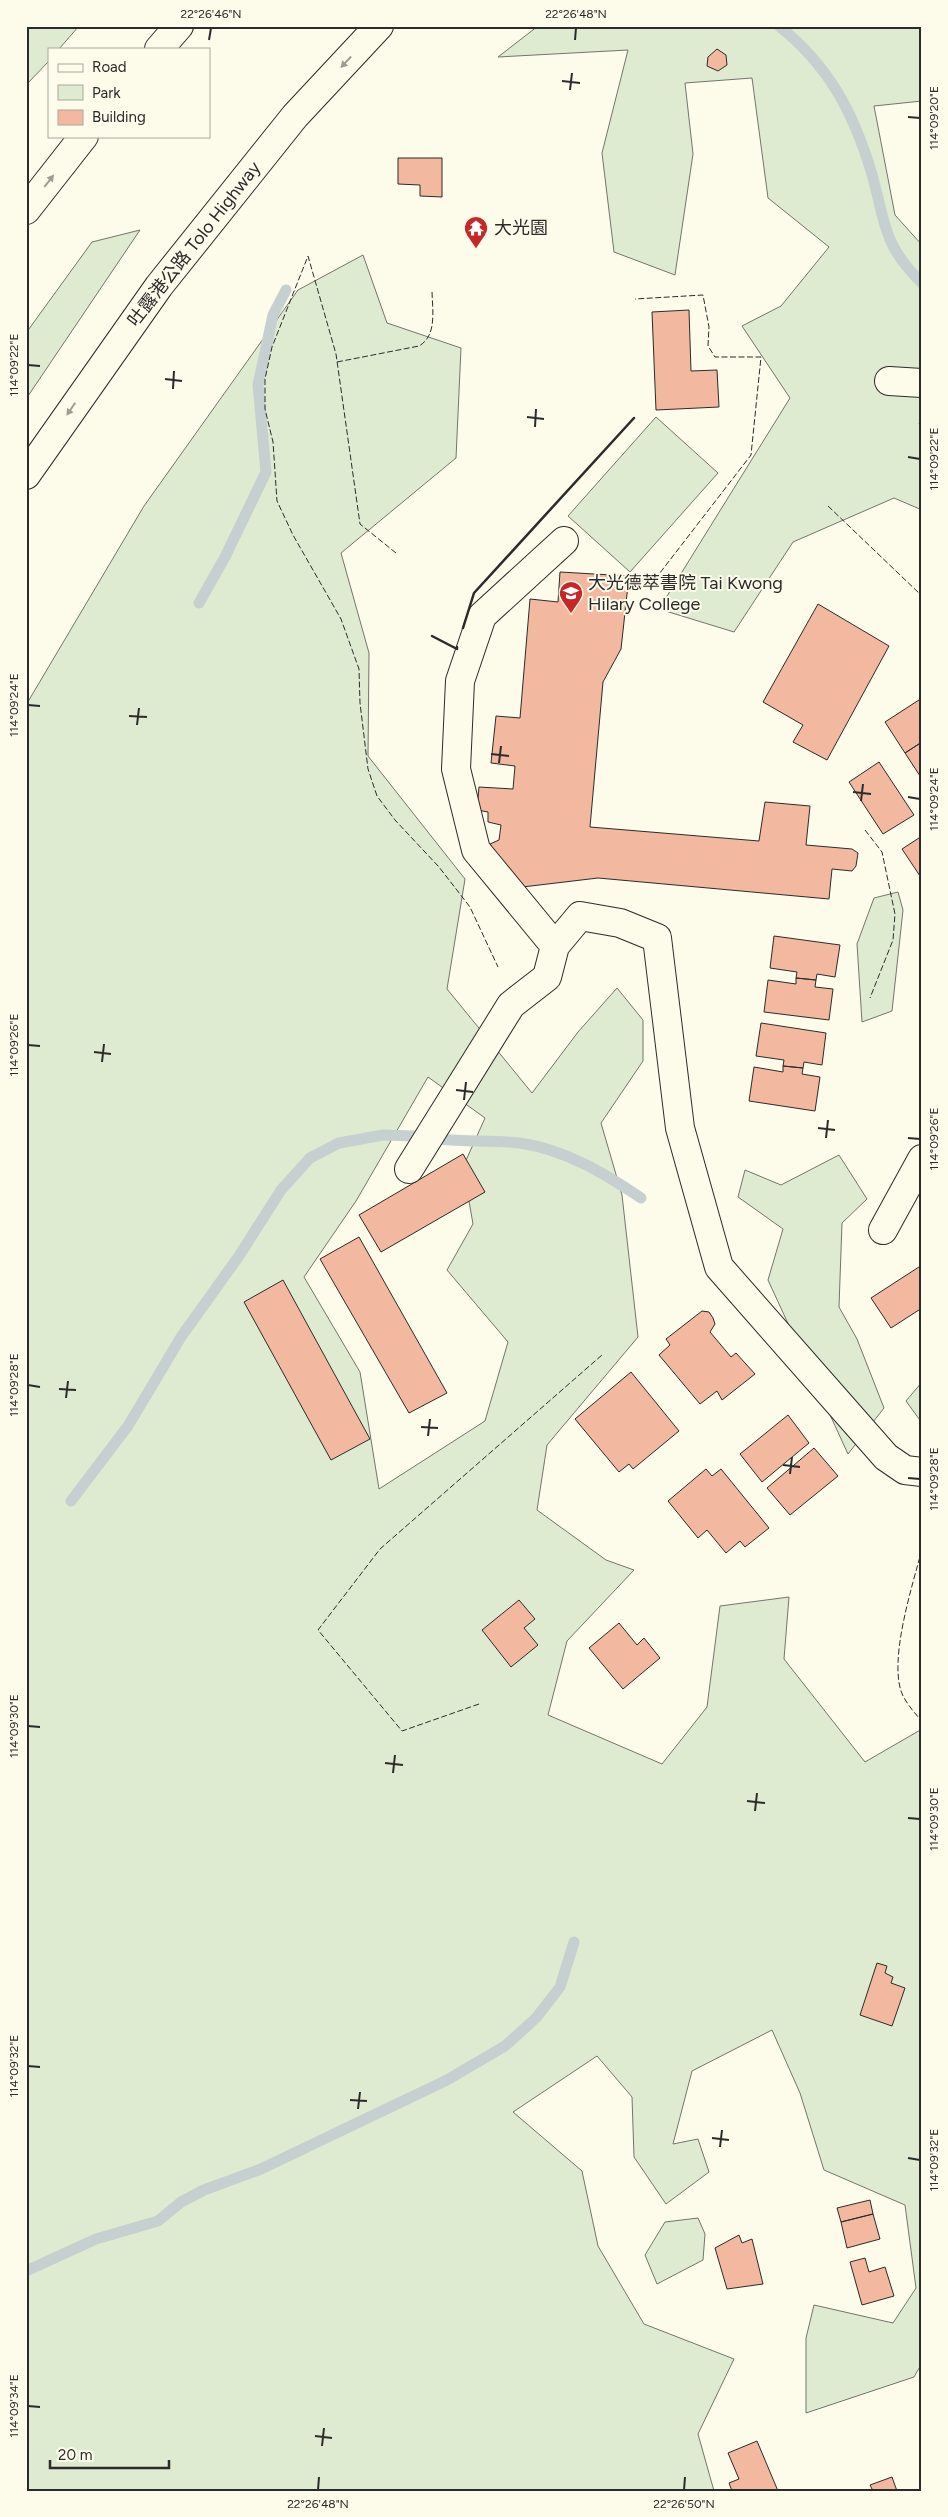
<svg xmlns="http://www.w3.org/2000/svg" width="948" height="2517" font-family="Figtree,'Noto Sans TC',sans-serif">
  <rect width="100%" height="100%" fill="#fdfbea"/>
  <path fill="#deebd1" stroke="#74746e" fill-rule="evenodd" d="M26 26H79L59 49H49V61L26 85Z
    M538 26H922V101L874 106 895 215 922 245V416L919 424 922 425V510L894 498 793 542 734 632 659 609 790 398 742 326 781 306 829 247 768 198 752 78 685 83 693 154 675 275 614 252 602 153 628 50 498 57Z
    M140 230 26 399V333L92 242Z
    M363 255 387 323 461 348 456 458 341 553 369 653 368 756 465 879 447 989 532 1093 578 1032 617 988 643 1020V1061L601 1123 622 1195 638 1337 547 1445 537 1510 606 1560 634 1570 567 1641 548 1715 662 1764 707 1707 720 1606 789 1597 784 1659 865 1762 922 1729V2363L914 2377 806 2413V2338L814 2305 893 2323 916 2288 905 2205 824 2170 800 2093 772 2030 692 2071 673 2144 698 2139 709 2172 666 2204 634 2157 632 2097 597 2056 513 2112 582 2171 598 2246 644 2324 734 2359 698 2434 714 2491H26V705L144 506 298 290ZM428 1077 485 1118 463 1167 473 1224 447 1270 508 1342 485 1421 379 1489 360 1372 304 1277 356 1201Z
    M656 417 718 473 630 572 568 516Z
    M898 892 903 910 892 1011 862 1022 857 944 874 898Z
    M839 1155 867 1199 842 1223 839 1307 857 1339 884 1408 848 1454 768 1280 783 1229 738 1197 745 1170 781 1185Z
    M922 1382V1423L906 1401Z
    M698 2218 705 2234 703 2260 657 2284 645 2255 665 2222Z"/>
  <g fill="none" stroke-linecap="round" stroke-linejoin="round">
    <path stroke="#c7d0d0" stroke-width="11" d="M779 26C829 66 853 112 871 171 886 222 881 243 922 283
      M199 603 225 557 266 472 258 385 273 315 286 290
      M439 1139C466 1142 494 1140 520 1143 566 1150 604 1173 641 1198
      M71 1501 128 1426 181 1337 239 1256 281 1190 310 1158 339 1143 383 1135 414 1136
      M26 2271 96 2239 158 2221 181 2202 204 2190 261 2169 447 2080 505 2046 536 2018 560 1987 574 1942"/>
  </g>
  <path fill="#f2b8a0" stroke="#2b2b2b" d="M717 49 726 55 727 65 718 71 707 66 708 57Z
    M398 158H442V197L420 196V185L398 184Z
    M689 310 691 371 717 370 719 407 656 410 652 312Z
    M560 572 629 576 621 649 603 682 590 827 759 841 765 802 810 806 806 845 852 849 858 853 856 866 852 871 832 869 829 899 598 878 514 888 490 844 499 840 501 825 488 822V812L477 810 479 787 513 789 515 766 491 763 496 716 520 718 530 599 558 602Z
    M818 604 889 646 827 760 793 742 803 725 763 702Z
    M922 698V742L905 753 885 722Z
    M922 742V779L905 753Z
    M879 762 914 815 883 834 849 782Z
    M922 836V879L902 849Z
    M774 936 840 945 835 977 817 974 816 980 796 978 797 972 770 968Z
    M796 978 816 980 815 987 833 989 829 1020 764 1012 768 980 796 984Z
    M761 1023 826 1033 822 1065 804 1062 803 1068 783 1066 784 1060 756 1056Z
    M783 1066 803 1068 802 1074 820 1077 815 1111 749 1101 754 1067 783 1072Z
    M463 1154 485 1192 381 1252 359 1215Z
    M359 1237 447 1393 409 1413 320 1259Z
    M922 1265V1308L891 1328 871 1298Z
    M283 1280 370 1439 331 1460 244 1302Z
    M702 1311 709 1312 713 1318 715 1324 710 1332 731 1357 736 1353 755 1374 722 1400 717 1391 700 1404 659 1355 670 1345 666 1339Z
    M631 1372 679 1431 633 1469 629 1464 619 1472 575 1419Z
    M788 1415 809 1443 762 1482 740 1454Z
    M814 1448 838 1476 790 1515 767 1488Z
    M706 1469 712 1476 721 1469 769 1528 745 1547 740 1541 726 1553 707 1530 698 1538 668 1501Z
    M519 1600 535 1619 524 1628 538 1645 511 1667 482 1630Z
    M619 1623 637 1645 644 1638 660 1658 623 1689 589 1648Z
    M877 1963 887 1966 885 1973 893 1977 891 1983 905 1988 892 2026 860 2015Z
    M870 2200 873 2214 841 2222 837 2208Z
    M873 2214 880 2239 847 2248 841 2222Z
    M739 2235 742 2243 752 2239 763 2284 727 2289 715 2248Z
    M865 2258 869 2272 885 2267 894 2296 862 2305 850 2262Z
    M757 2441 778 2491H732L729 2483 739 2479 728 2453Z
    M892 2477 897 2491H873L870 2485Z"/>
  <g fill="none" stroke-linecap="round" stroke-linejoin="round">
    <g stroke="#2b2b2b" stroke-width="30">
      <path id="minor" d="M889 381 922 383
        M555 946 476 850 456 769 460 681 482 616 564 541
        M409 1169 511 1005 547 977 555 946 580 916 620 923 657 938 680 1128 719 1267 886 1457 905 1470 922 1472
        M883 1230 922 1159"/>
    </g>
    <g stroke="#2b2b2b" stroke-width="30">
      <path id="highway" d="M159 49 179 26
        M26 210 84 136
        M26 475 159 286 295 116 379 26"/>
    </g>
    <use href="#minor" stroke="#fdfbea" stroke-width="28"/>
    <use href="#highway" stroke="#fdfbea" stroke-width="28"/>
    <path stroke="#2b2b2b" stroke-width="1" stroke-dasharray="6 2.5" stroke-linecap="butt" d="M337 362 419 346C438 335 432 308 432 290
      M828 506 921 595
      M396 553 360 524 336 354 308 256 272 347 265 379V409L273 442 277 501 293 535 341 619 359 669 360 703 368 769 377 796 395 820 439 867 470 907 498 967
      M629 576 656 578 751 455 761 357H715L708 346 709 327 703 295 635 299
      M865 830 882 852 895 914 893 940 870 998
      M922 1549C913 1584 887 1663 903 1696 908 1705 915 1714 922 1721
      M479 1704 402 1731 318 1630 380 1549 602 1355"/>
    <path stroke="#2b2b2b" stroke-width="2.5" d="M463 628 474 593 634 418
      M432 636 457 649V647"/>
  </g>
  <defs><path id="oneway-solid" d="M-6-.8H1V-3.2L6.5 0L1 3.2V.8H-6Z" transform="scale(1.25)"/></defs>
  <g fill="#9e9d94">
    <use href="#oneway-solid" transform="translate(346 62) rotate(133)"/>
    <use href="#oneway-solid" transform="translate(49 181) rotate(-52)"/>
    <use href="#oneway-solid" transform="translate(71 409) rotate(124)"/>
  </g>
  <path fill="none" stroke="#2b2b2b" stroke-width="2" d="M209 40 211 28M575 40 576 28M562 81 580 83M570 90 572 73M908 117 920 118M28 365 40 366M165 379 182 381M173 389 174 371M527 417 544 419M535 427 536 409M908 457 920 459M28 705 40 706M129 716 147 717M137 725 139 708M491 754 509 756M499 763 501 746M853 792 871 794M908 797 920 799M861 801 863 784M28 1045 40 1046M94 1052 111 1054M102 1062 104 1044M456 1090 473 1092M464 1100 466 1082M818 1128 835 1130M826 1138 828 1120M908 1138 920 1139M28 1385 40 1387M59 1389 76 1390M66 1398 68 1381M421 1427 438 1428M428 1436 430 1419M783 1465 800 1467M790 1474 792 1457M908 1478 920 1479M28 1726 40 1727M385 1763 403 1765M393 1773 395 1755M747 1801 765 1803M755 1811 757 1793M908 1818 920 1819M28 2066 40 2067M350 2100 367 2101M358 2109 360 2092M712 2138 729 2140M720 2147 722 2130M908 2158 920 2160M28 2406 40 2407M315 2436 332 2438M322 2446 324 2428M318 2490 319 2477M684 2490 685 2477"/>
  <defs>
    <g id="temple-pin" transform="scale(1.25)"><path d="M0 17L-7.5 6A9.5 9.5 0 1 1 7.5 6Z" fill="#c62828" stroke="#fdfbea"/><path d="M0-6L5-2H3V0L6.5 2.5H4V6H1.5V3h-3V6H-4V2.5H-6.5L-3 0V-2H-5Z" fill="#fff"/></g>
    <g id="school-pin" transform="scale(1.25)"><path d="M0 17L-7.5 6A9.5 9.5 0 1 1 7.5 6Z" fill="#c62828" stroke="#fdfbea"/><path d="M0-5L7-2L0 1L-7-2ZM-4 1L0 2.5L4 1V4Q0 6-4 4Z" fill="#fff"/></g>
  </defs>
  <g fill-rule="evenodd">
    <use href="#temple-pin" x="476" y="228"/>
    <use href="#school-pin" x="571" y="593"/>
  </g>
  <g text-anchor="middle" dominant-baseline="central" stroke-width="4" stroke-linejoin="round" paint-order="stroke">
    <g font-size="18" fill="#2b2b2b" stroke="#fdfbea" text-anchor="start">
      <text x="494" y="228">大光園</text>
      <text x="588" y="583">大光德萃書院 Tai Kwong<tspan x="588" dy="21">Hilary College</tspan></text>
    </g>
    <g font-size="18" fill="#2b2b2b" stroke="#fdfbea">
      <text transform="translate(194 244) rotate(-52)">吐露港公路 Tolo Highway</text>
    </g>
  </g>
  <rect width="948" height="2517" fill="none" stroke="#fdfbea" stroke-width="55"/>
  <rect x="48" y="48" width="162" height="90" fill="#fdfbea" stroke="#a9a89e"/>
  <rect x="58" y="64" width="25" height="8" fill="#fdfbea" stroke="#a9a89e"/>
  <text x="92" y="72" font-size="15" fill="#2b2b2b">Road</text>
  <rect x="58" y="85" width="25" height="15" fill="#deebd1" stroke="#a9a89e"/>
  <text x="92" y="98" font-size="15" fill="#2b2b2b">Park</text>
  <rect x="58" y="110" width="25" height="15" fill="#f2b8a0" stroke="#a9a89e"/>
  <text x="92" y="122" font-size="15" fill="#2b2b2b">Building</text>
  <path d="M50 2460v8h119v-8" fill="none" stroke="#2b2b2b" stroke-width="2.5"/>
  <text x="58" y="2460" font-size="15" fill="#2b2b2b" stroke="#fdfbea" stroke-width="4" paint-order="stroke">20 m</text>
  <rect x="28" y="28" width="892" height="2462" fill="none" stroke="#2b2b2b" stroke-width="2"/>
  <g font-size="12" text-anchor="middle" fill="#2b2b2b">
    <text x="211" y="18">22°26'46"N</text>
    <text x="576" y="18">22°26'48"N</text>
    <text transform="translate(934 118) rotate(-90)" y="4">114°09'20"E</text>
    <text transform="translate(14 365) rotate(-90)" y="4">114°09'22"E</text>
    <text transform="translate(934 459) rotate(-90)" y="4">114°09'22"E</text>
    <text transform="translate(14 705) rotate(-90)" y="4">114°09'24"E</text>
    <text transform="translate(934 799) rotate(-90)" y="4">114°09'24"E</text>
    <text transform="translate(14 1045) rotate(-90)" y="4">114°09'26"E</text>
    <text transform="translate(934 1139) rotate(-90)" y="4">114°09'26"E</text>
    <text transform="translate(14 1385) rotate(-90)" y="4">114°09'28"E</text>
    <text transform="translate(934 1479) rotate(-90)" y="4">114°09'28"E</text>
    <text transform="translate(14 1726) rotate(-90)" y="4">114°09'30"E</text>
    <text transform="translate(934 1819) rotate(-90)" y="4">114°09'30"E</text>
    <text transform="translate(14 2066) rotate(-90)" y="4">114°09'32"E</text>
    <text transform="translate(934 2160) rotate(-90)" y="4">114°09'32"E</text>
    <text transform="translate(14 2406) rotate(-90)" y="4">114°09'34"E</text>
    <text x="318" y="2508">22°26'48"N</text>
    <text x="684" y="2508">22°26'50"N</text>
  </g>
</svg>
